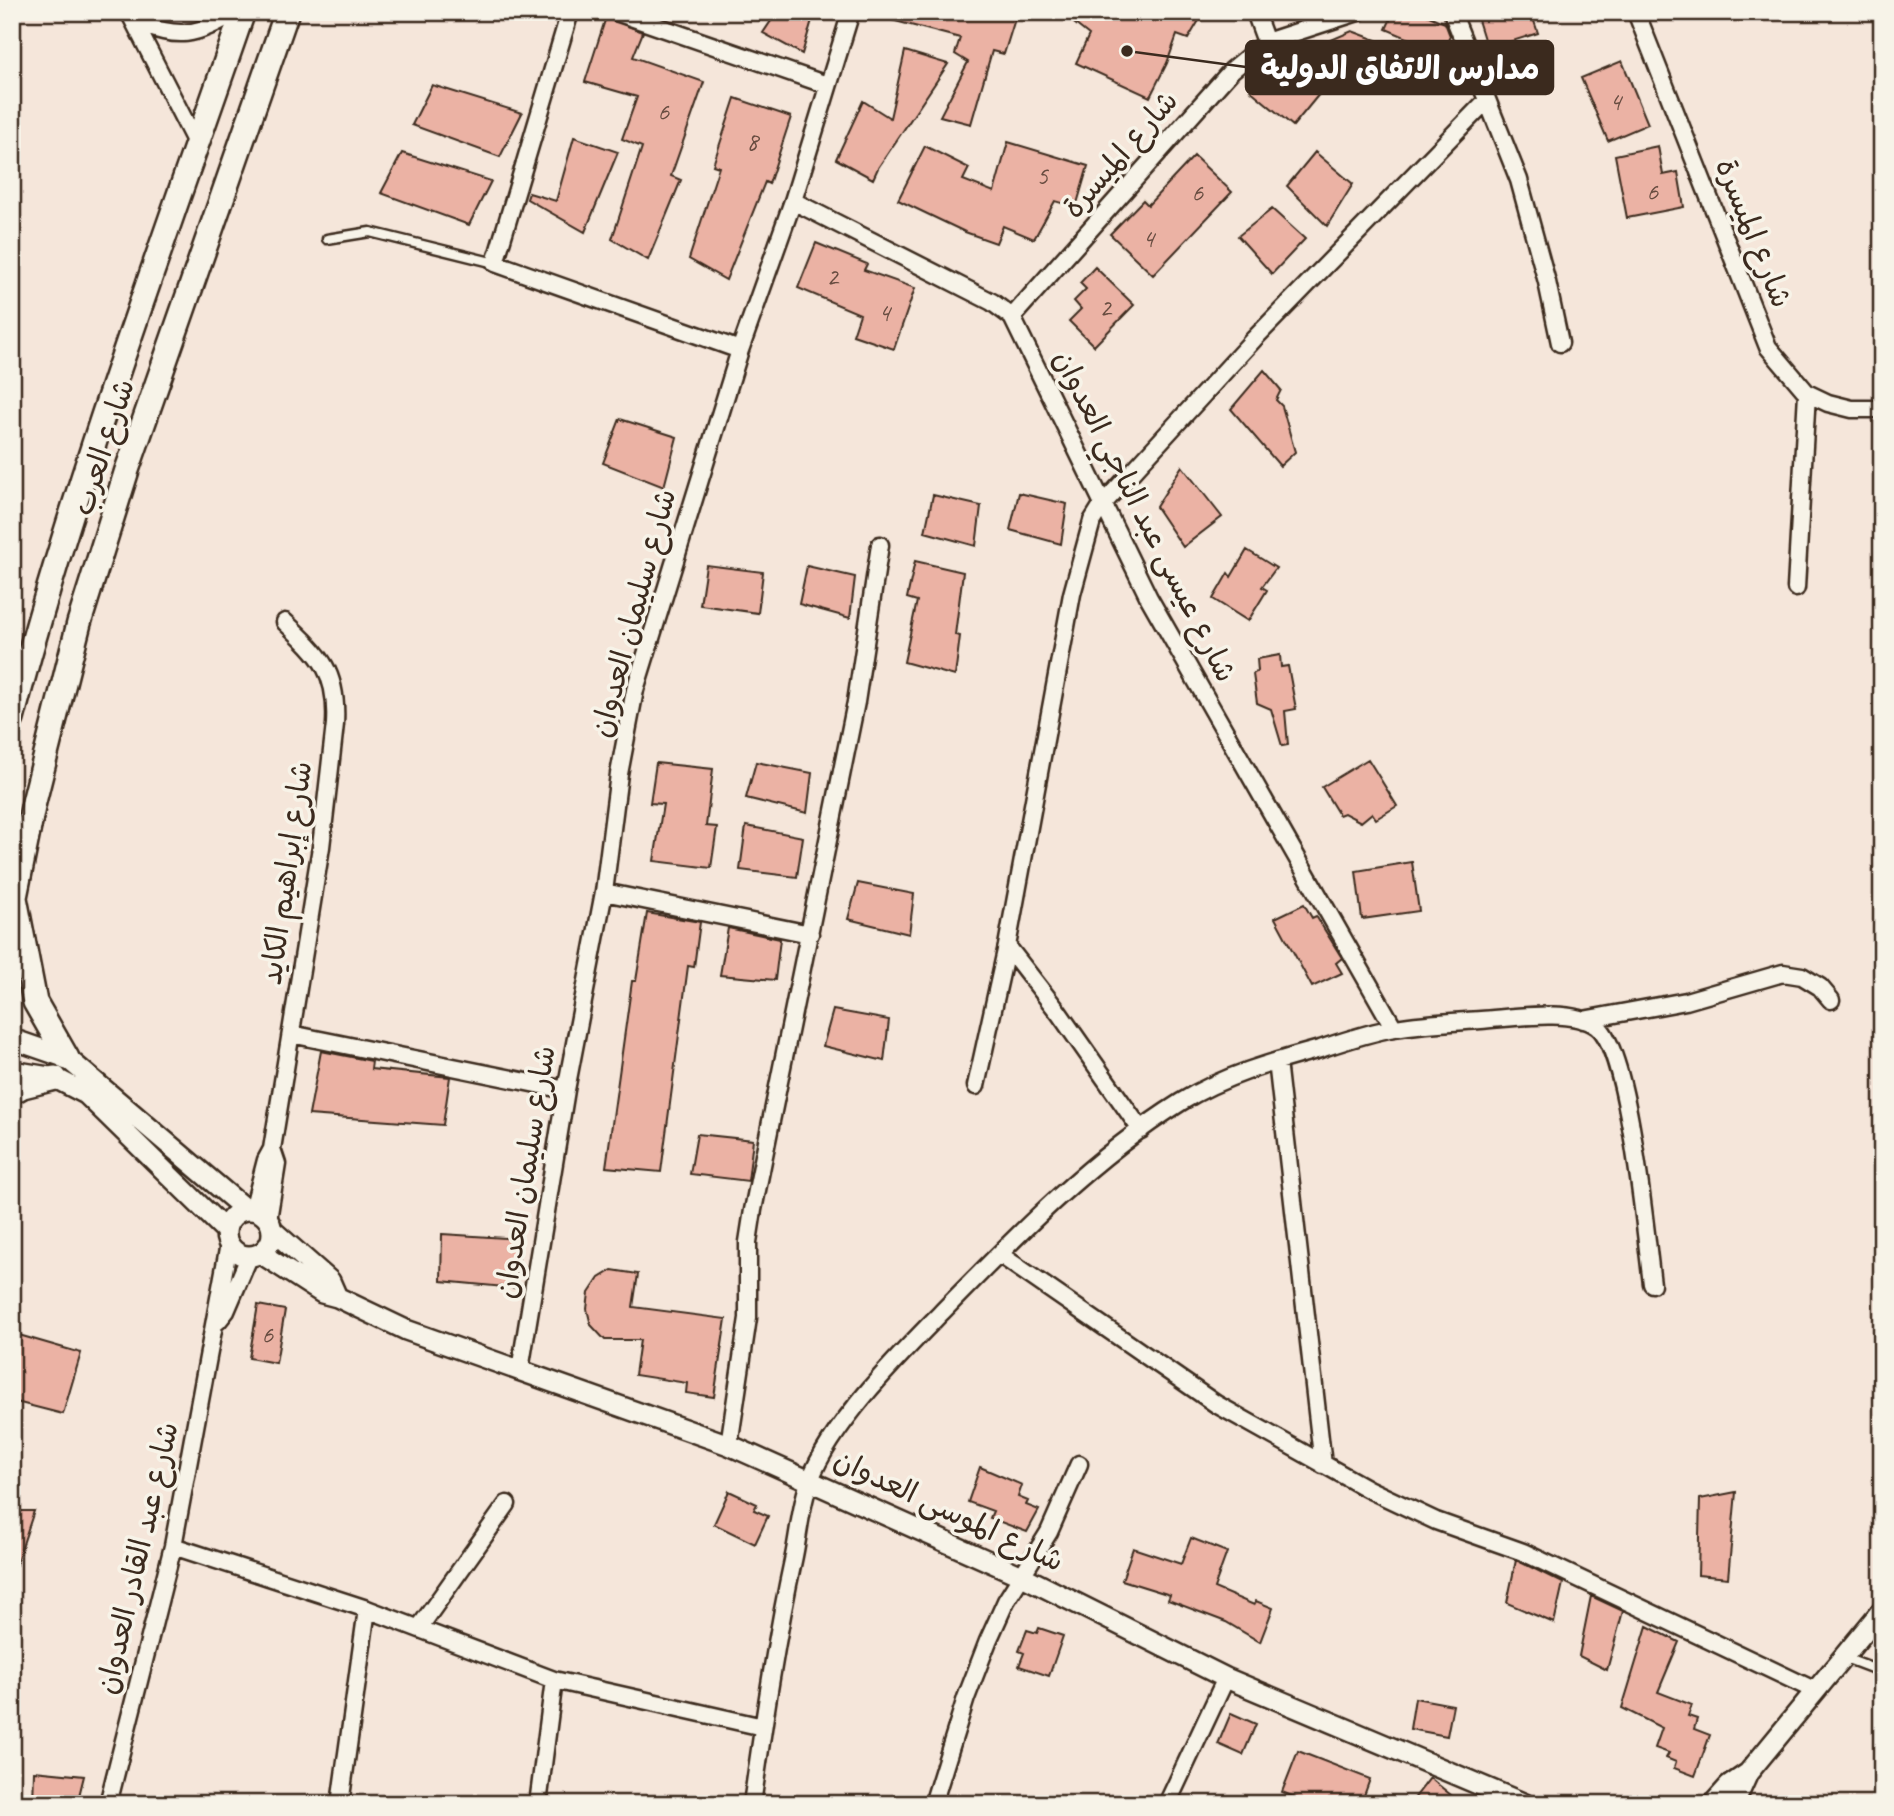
<svg xmlns="http://www.w3.org/2000/svg" width="1894" height="1816" font-family="Caveat,'Playpen Sans Arabic',sans-serif">
  <rect width="100%" height="100%" fill="#f5e6da"/>
  <filter id="ink" filterUnits="userSpaceOnUse"><feTurbulence type="fractalNoise" baseFrequency=".0143" numOctaves="2"/><feDisplacementMap in="SourceGraphic" scale="14" xChannelSelector="R" yChannelSelector="G"/><feConvolveMatrix kernelMatrix="1 2 1 2 8 2 1 2 1" color-interpolation-filters="sRGB"/></filter>
  <g filter="url(#ink)">
    <path fill="#ebb2a4" stroke="#3b2a1e" stroke-width="2" d="M777 12H793L812 20 802 54 763 33Z
      M881 12H994L1015 19 1004 54 992 51 971 124 940 116 968 62 955 54 960 38 880 17Z
      M1060 12H1204L1188 39 1177 35 1167 63 1150 97 1076 63 1089 35Z
      M1399 12H1420L1445 23 1450 36 1443 53 1386 29 1392 16 1396 18Z
      M1503 12H1531L1538 33 1487 49 1478 20Z
      M606 17 643 32 633 57 704 82 671 176 681 180 648 260 612 239 642 147 622 139 637 97 585 82Z
      M1352 31 1376 40 1363 61 1314 80 1303 52Z
      M905 51 948 64 878 168 873 179 836 159 863 101 890 118Z
      M1278 57 1320 93 1293 126 1250 90Z
      M1622 61 1648 124 1608 141 1581 78Z
      M432 85 522 113 500 157 412 125Z
      M735 98 791 117 769 184 765 182 726 280 689 259 719 167 713 165Z
      M574 137 618 152 585 232 527 199 529 193 556 201Z
      M1008 142 1088 166 1076 207 1055 201 1034 239 1003 226 996 243 965 232 898 200 925 146 969 168 963 180 994 192Z
      M1658 146 1663 175 1678 172 1684 207 1627 218 1615 155Z
      M1315 152 1353 184 1327 226 1287 186Z
      M402 153 491 181 469 225 381 193Z
      M1194 156 1232 192 1153 275 1110 234 1143 200 1148 205Z
      M1272 209 1305 239 1272 274 1238 236Z
      M816 243 867 264 864 270 915 288 894 349 853 335 860 314 798 288Z
      M1095 267 1134 305 1094 346 1069 321 1081 309 1074 301 1086 289 1080 283Z
      M1264 370 1281 390 1276 400 1282 406 1295 452 1280 466 1231 409Z
      M620 419 677 437 664 487 603 463Z
      M1182 466 1222 517 1183 547 1156 507Z
      M1019 493 1067 504 1061 544 1010 530Z
      M933 495 981 506 976 546 925 532Z
      M1247 550 1276 568 1262 587 1267 590 1248 621 1213 599 1228 573 1231 577Z
      M915 561 963 572 955 635 960 636 955 676 904 662 917 601 907 598Z
      M706 565 763 572 758 613 700 605Z
      M807 566 855 577 850 618 799 604Z
      M1280 655 1281 667 1288 666 1296 709 1285 711 1288 745 1282 746 1271 709 1257 703 1253 674 1258 671 1257 659Z
      M1368 759 1397 806 1376 819 1372 813 1361 822 1344 813 1339 815 1322 787Z
      M756 762 812 773 807 813 746 798Z
      M656 763 713 769 706 826 717 827 711 868 654 861 663 804 650 803Z
      M746 826 803 837 797 877 740 870Z
      M1412 862 1419 911 1362 919 1356 871Z
      M858 883 914 894 909 934 848 919Z
      M1304 904 1312 918 1316 916 1342 958 1336 963 1342 973 1312 987 1275 918Z
      M647 913 700 922 694 967 688 966 661 1172 606 1167 632 981H636Z
      M728 928 780 939 775 980 720 975Z
      M833 1010 889 1020 884 1061 823 1046Z
      M321 1051 372 1061 371 1069 450 1077 443 1125 309 1115Z
      M697 1134 753 1140 748 1181 690 1174Z
      M442 1234 521 1239 515 1288 441 1281Z
      M612 1270 638 1274 633 1307 726 1319 714 1397 686 1393 687 1383 635 1375 640 1340H605L591 1325 587 1309 589 1293 599 1278Z
      M258 1305 285 1310 276 1363 249 1358Z
      M12 1333 81 1353 63 1414 12 1401Z
      M980 1467 1022 1485 1018 1497 1028 1501 1026 1505 1039 1510 1027 1532 990 1518 993 1511 968 1502Z
      M729 1491 757 1504 754 1510 768 1516 755 1544 714 1524Z
      M1736 1492 1728 1578 1698 1575 1700 1499Z
      M12 1511H34L15 1568H12Z
      M1191 1538 1227 1552 1214 1588 1254 1605 1256 1601 1273 1608 1260 1642 1226 1622 1168 1600 1170 1595 1122 1580 1133 1548 1181 1564Z
      M1516 1560 1563 1583 1554 1623 1507 1603Z
      M1591 1596 1623 1611 1607 1670 1579 1656Z
      M1647 1626 1679 1642 1658 1692 1692 1705 1688 1716 1697 1719 1694 1729 1710 1735 1695 1776 1674 1768 1676 1762 1666 1758 1669 1753 1655 1748 1662 1728 1622 1708Z
      M1039 1628 1063 1636 1049 1676 1019 1666 1024 1653 1019 1651 1027 1630 1037 1633Z
      M1415 1698 1453 1705 1447 1736 1410 1729Z
      M1231 1713 1256 1724 1243 1755 1218 1744Z
      M1298 1751 1370 1779 1361 1804H1311L1282 1792Z
      M34 1771 84 1776 77 1804H33Z
      M1430 1778 1462 1804H1410Z"/>
    <g fill="none" stroke-linecap="round" stroke-linejoin="round">
      <g stroke="#3b2a1e" stroke-width="13">
        <path id="service" d="M327 239 370 232 495 263
          M1845 1658 1882 1672"/>
      </g>
      <g stroke="#3b2a1e" stroke-width="21">
        <path id="minor" d="M129 12 197 145
          M570 12 495 263 740 350
          M616 12 827 85
          M1255 12 1266 42
          M1452 12 1519 180 1547 282 1560 343
          M1636 12 1768 347 1807 393 1828 403 1852 409H1882
          M134 22C182 39 192 37 236 12
          M793 201 992 302 1012 317 1149 598 1394 1028
          M1012 317 1232 70 1266 42 1358 12
          M1796 588 1807 393
          M604 892 810 934
          M1007 946 1059 1013 1141 1130
          M1583 1020 1686 1001 1783 973 1802 976 1820 987 1831 1000
          M291 1034 566 1090
          M1277 1061 1323 1465
          M976 1086 1007 946 1072 594 1092 521 1102 505 1254 339 1485 102
          M253 1210 266 1160 272 1149 321 847 335 724C338 672 321 656 285 622
          M268 1220 277 1164 272 1149
          M999 1254 1216 1404 1368 1489 1436 1521 1523 1552 1816 1691
          M218 1321 226 1311 250 1255
          M520 1370 566 1090 604 892 619 774 635 690 740 350 793 201 851 12
          M729 1445 748 1318V1242L753 1210 856 702 880 545
          M173 1546 367 1609 554 1680 763 1727
          M419 1628 507 1504
          M108 1804 173 1546 229 1244
          M340 1804 367 1609
          M538 1804 554 1680
          M752 1804C764 1721 776 1638 794 1556 799 1532 801 1503 810 1480 832 1423 898 1357 940 1314 1014 1238 1090 1159 1181 1102 1223 1076 1272 1062 1320 1049 1344 1041 1370 1032 1395 1028 1424 1023 1453 1022 1481 1020 1512 1018 1571 1008 1597 1026 1629 1049 1646 1238 1652 1284
          M933 1804 966 1698 988 1641 1006 1601 1049 1532 1079 1464
          M1167 1804 1226 1678"/>
      </g>
      <g stroke="#3b2a1e" stroke-width="24">
        <path id="tertiary" d="M12 1039 67 1058 246 1210
          M12 1071 55 1078 86 1094 226 1231
          M226 1233a23 23 0 1 1 46 0a23 23 0 1 1-46 0Z
          M272 1230 330 1281 337 1297
          M260 1253 322 1293 337 1297 406 1330 729 1445 1022 1576 1226 1678 1525 1804
          M1713 1804 1729 1786 1748 1773 1882 1610
          M1734 1804 1748 1773"/>
      </g>
      <g stroke="#3b2a1e" stroke-width="28">
        <path id="secondary" d="M12 719C75 479 162 246 243 12
          M15 898 35 1002 67 1058
          M12 912 34 802 79 623 127 470 287 12
          M12 1092 23 1086 55 1078"/>
      </g>
      <use href="#service" stroke="#f7f3e8" stroke-width="8"/>
      <use href="#minor" stroke="#f7f3e8" stroke-width="16"/>
      <use href="#tertiary" stroke="#f7f3e8" stroke-width="19"/>
      <use href="#secondary" stroke="#f7f3e8" stroke-width="23"/>
    </g>
  </g>
  <g text-anchor="middle" dominant-baseline="central" stroke-width="7" stroke-linejoin="round" paint-order="stroke">
    <g font-size="26" fill="#674c40">
      <text x="1615" y="101">4</text>
      <text x="663" y="111">6</text>
      <text x="752" y="141">8</text>
      <text x="1042" y="175">5</text>
      <text x="1652" y="191">6</text>
      <text x="1197" y="192">6</text>
      <text x="1148" y="238">4</text>
      <text x="832" y="276">2</text>
      <text x="1105" y="307">2</text>
      <text x="884" y="312">4</text>
      <text x="267" y="1334">6</text>
    </g>
    <g font-size="30" fill="#3b2a1e" stroke="#f7f3e8">
      <text transform="translate(1120 154) rotate(-49)">شارع الميسرة</text>
      <text transform="translate(1754 233) rotate(68)">شارع الميسرة</text>
      <text transform="translate(103 447) rotate(-72)">شارع العرب</text>
      <text transform="translate(1145 516) rotate(63)">شارع عيسى عبد الناجي العدوان</text>
      <text transform="translate(633 613) rotate(-75)">شارع سليمان العدوان</text>
      <text transform="translate(286 873) rotate(-82)">شارع إبراهيم الكايد</text>
      <text transform="translate(525 1172) rotate(-81)">شارع سليمان العدوان</text>
      <text transform="translate(949 1510) rotate(25)">شارع الموسى العدوان</text>
      <text transform="translate(137 1558) rotate(-77)">شارع عبد القادر العدوان</text>
    </g>
  </g>
  <path fill="none" stroke="#3b2a1e" stroke-width="2.5" d="M1127 51L1246 67"/>
  <circle fill="#3b2a1e" stroke="#f7f3e8" stroke-width="2.5" cx="1127" cy="51" r="7"/>
  <rect fill="#3b2a1e" stroke="#3b2a1e" stroke-width="2.5" x="1246" y="41" width="307" height="53" rx="7"/>
  <g font-size="32" text-anchor="middle" font-weight="bold" fill="#fff">
    <text x="1400" y="79">مدارس الاتفاق الدولية</text>
  </g>
  <rect width="1894" height="1816" fill="none" stroke="#f7f3e8" stroke-width="42"/>
  <rect x="21" y="21" width="1852" height="1774" fill="none" stroke="#3b2a1e" stroke-width="2.5" filter="url(#ink)"/>
</svg>
